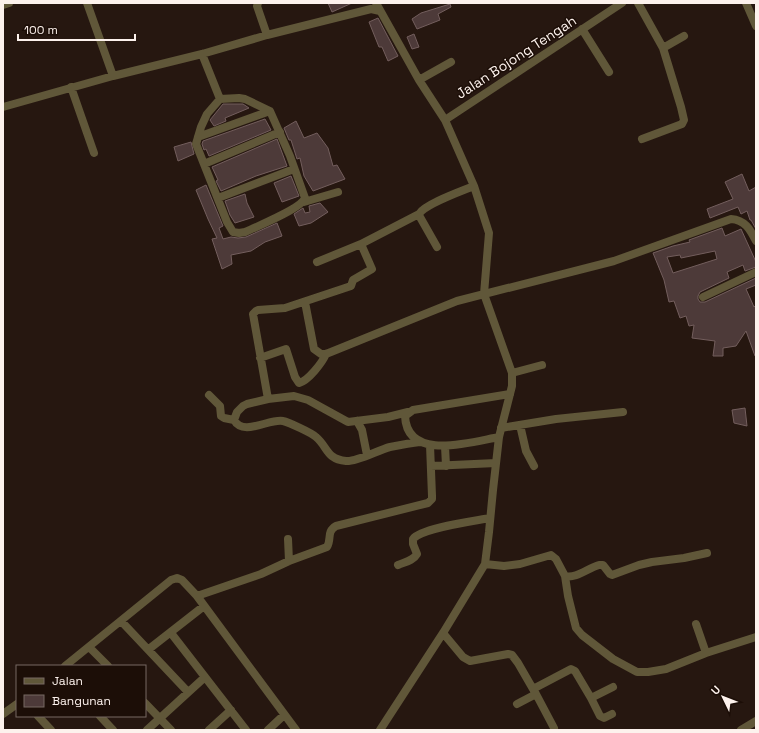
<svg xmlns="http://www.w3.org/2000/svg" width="759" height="733" font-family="'Space Grotesk',sans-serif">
  <rect width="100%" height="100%" fill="#261710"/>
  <path fill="#4d3a39" stroke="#735e5d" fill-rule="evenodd" d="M328 3H352L332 12Z
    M450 4 451 7 438 14 440 20 417 29 412 19 421 13Z
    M378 18 398 56 388 61 382 47H379L369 22Z
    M414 34 419 47 412 49 407 37Z
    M223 104H243L249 108 225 118 226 121 214 126 210 120Z
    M265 119 271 130 209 156 206 149 204 150 202 144 203 141Z
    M296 121 304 138 317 133 328 148 333 166 337 165 345 179 313 191 304 176 300 158 297 159 291 140H289L284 128Z
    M277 139 287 166 256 176 221 191 216 181 218 180 212 167Z
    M191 142 194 154 178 161 174 147Z
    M742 174 749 191 756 187V229L751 220H750L747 211 741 214 738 207 710 218 707 209 733 199 725 182Z
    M291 176 299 196 282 202 274 183Z
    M206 185 223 226 219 228 223 239 231 237 238 238 246 237 277 223 282 236 265 242 251 251 231 255 232 264 222 269 212 239 217 238 208 219 196 190Z
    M245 194 247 203 254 217 235 223 230 215 225 201Z
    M320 203 328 212 311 223 299 226 294 214 303 208 305 213 310 212 309 206Z
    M722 228 725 236 741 229 756 262V267L745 271 743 265 727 272 729 278 700 292 698 296V299L700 302H705L756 278V285L746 289 754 307 756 305V356H755L746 331 736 346 723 348V356H713L715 341 692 338 694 325 689 326 686 316 680 318 674 301 669 302 664 280 653 253 673 246 690 242 689 240ZM715 251 717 259 673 273 667 257 680 255 681 258Z
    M745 408 747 426 734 423 732 410Z"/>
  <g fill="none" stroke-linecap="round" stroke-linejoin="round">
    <path stroke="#605739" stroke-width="8" d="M87 3 113 76
      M258 3 257 6 267 35
      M376 3 419 80 445 120 474 186 489 233 484 294 512 373V386L499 437 493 490 489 532 485 564 443 633 380 730
      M638 3 663 48 681 107 684 120 682 124 642 139
      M746 3 756 26
      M3 5 9 3
      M582 29 609 72
      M663 48 684 36
      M202 54 220 99 207 114 201 127 196 144 227 222 233 232 239 233 245 232C256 227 302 208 305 198L290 156 270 111 245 99 239 98 220 99
      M419 80 451 62
      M71 87 94 153
      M3 107 113 76 202 54 267 35 371 9 380 11
      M445 120 622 3
      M198 137 270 111
      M204 164 280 132
      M218 198 294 169
      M304 202 338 192
      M437 247 420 217 419 214C425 204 462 191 474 186
      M317 262 361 244 419 214
      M703 297 756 272
      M305 302 314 349 321 354H326L457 301 614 261 731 219C745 220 750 229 756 241
      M260 358 286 349 295 377 299 383C308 381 322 363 326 354
      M512 373 542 365
      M209 395 220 406 221 416 224 418 234 420
      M268 399 253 314 256 311 258 310 285 308 351 286 353 280 372 269 361 244
      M408 412 388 417 348 422 308 400 294 396 268 399 247 404 243 406 237 412 234 420C243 437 270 418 283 421 288 422 312 433 316 437 328 447 326 459 346 461 357 462 378 450 390 447 400 445 410 443 420 442
      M357 421 362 430 367 455
      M520 425 526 451 534 466
      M501 428 556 419 623 412
      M499 437C471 442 407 462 405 416L413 410 510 394
      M445 446 446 466
      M431 466 496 463
      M288 539 289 561
      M485 564 504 566 520 564 551 555 556 559 565 576C576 579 588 568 599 565H603L610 574 612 575 639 565 652 562 684 558 707 553
      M398 565C405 562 413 561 417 554L413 544V539C421 528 475 521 490 518
      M565 576 568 596 576 628 582 635 613 659 637 672H648L666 669 706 653 756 637
      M197 596 261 574 289 561 327 547C332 539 326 532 336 526L428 503 432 499V496L430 445
      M121 621 188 692
      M696 624 706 653
      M171 633 246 730
      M443 633 463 657 470 661 508 654 512 655 518 663 533 689 571 669 575 671 591 698 613 687
      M89 647 108 666
      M149 649 204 606
      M65 666 171 580 177 578 182 580 197 596 296 730
      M536 694 554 728
      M591 698 600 716 604 718 612 714
      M145 703 171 730
      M517 704 536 694 534 691
      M3 714 17 704
      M38 716 51 730
      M100 716 113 730
      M147 730 205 677
      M209 730 231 710
      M268 730 284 715
      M741 730 756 721"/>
  </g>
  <g text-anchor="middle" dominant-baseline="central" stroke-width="3" stroke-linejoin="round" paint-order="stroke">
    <g font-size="14" fill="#fdf2ed" stroke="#1c0e07">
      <text transform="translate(516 57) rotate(-33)">Jalan Bojong Tengah</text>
    </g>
  </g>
  <rect width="759" height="733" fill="none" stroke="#fdf2ed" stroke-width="8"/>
  <rect x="16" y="665" width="130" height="52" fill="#1c0e07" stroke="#766963"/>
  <rect x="24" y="678" width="20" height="6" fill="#605739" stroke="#766963"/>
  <text x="52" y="685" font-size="12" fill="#fdf2ed">Jalan</text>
  <rect x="24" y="695" width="20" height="12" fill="#4d3a39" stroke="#766963"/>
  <text x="52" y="705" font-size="12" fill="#fdf2ed">Bangunan</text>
  <g transform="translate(723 697) rotate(313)" stroke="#1c0e07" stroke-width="3" paint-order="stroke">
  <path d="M0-3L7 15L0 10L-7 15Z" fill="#fdf2ed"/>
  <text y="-6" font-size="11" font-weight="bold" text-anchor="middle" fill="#fdf2ed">U</text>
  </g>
  <path d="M18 34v6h117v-6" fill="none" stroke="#fdf2ed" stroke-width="2"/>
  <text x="24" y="34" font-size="12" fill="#fdf2ed" stroke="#1c0e07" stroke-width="3" paint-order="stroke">100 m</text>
</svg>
